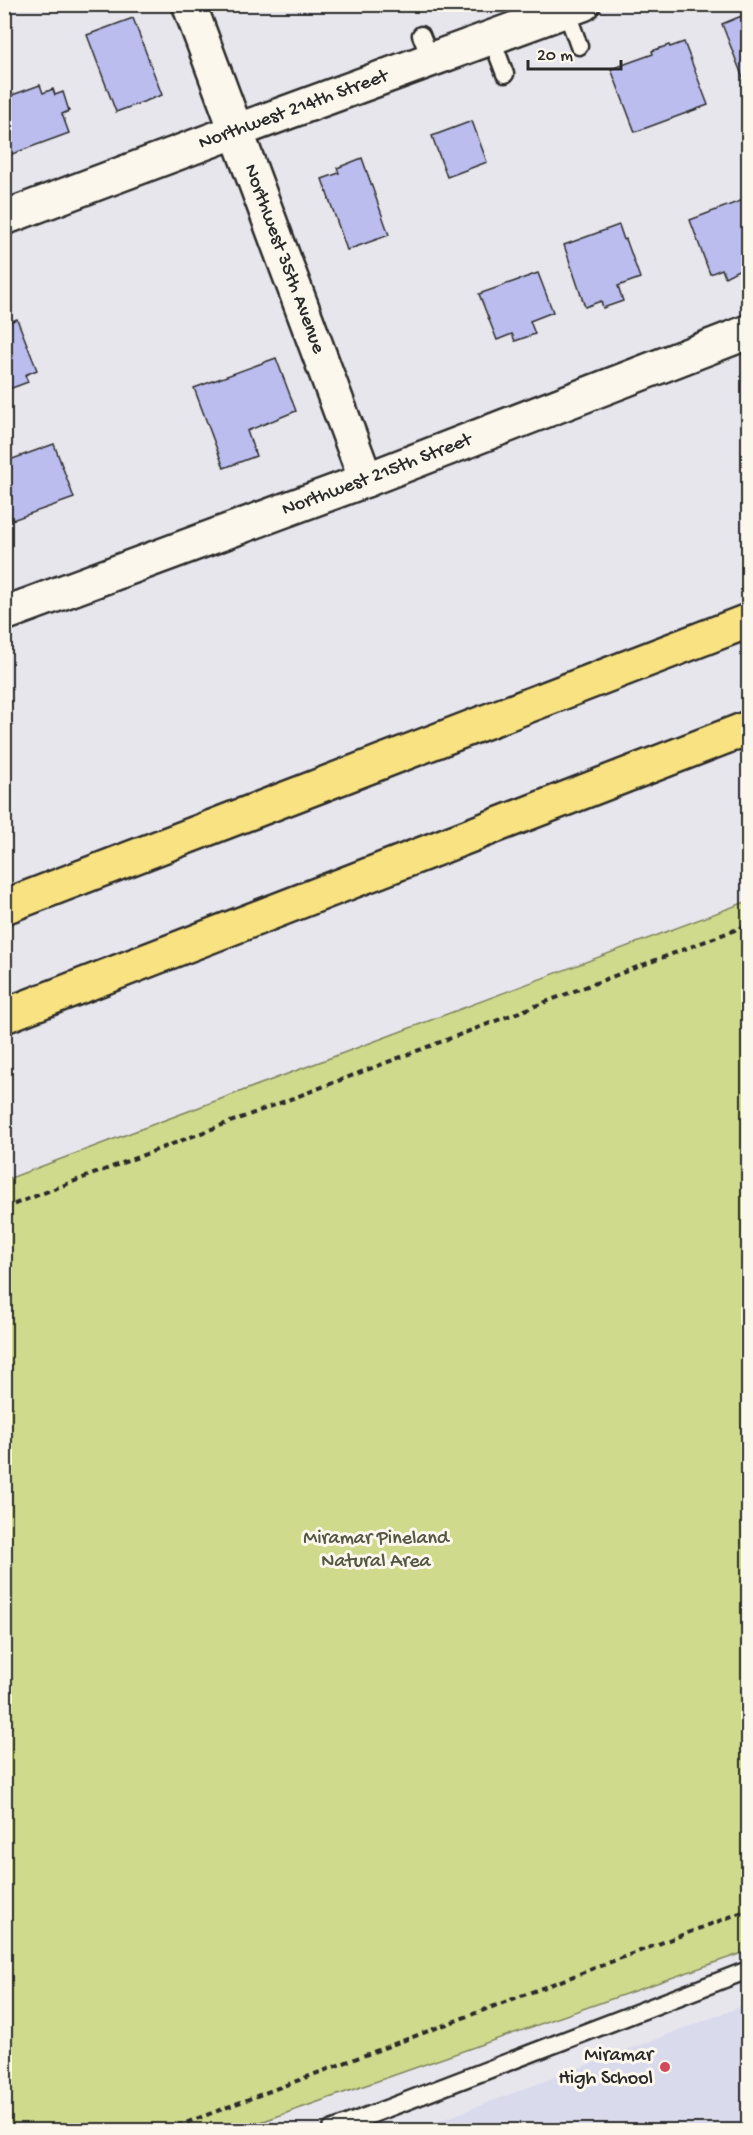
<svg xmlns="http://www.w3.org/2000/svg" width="753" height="2135" font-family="'Gochi Hand',sans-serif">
  <rect width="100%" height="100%" fill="#e8e6ed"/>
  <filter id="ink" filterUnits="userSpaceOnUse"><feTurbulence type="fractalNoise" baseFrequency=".0167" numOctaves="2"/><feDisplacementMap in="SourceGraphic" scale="12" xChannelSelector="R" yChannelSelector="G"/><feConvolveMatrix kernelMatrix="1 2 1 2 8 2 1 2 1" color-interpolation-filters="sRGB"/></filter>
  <g filter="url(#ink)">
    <path fill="#dadaed" d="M748 2004V2130H415Z"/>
    <path fill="#cfda8d" stroke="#7d825c" stroke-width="1.5" d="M748 901V1951L238 2130H5V1180Z"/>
    <path fill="#babdee" stroke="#2b2b2b" stroke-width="1.5" d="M744 15 746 19 748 17V91L722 24Z
      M133 18 162 95 116 112 87 35Z
      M684 42 708 105 635 132 611 69 653 54 652 51 669 45 670 47Z
      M40 85 43 93 53 89 55 95 63 92 69 111 62 114 69 133 4 157V98Z
      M472 121 487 162 447 177 432 136Z
      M362 158 389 235 347 250 322 179 339 173 337 168Z
      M748 198V265L725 277 722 269 710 274 690 220Z
      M619 225 624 240 626 239 640 278 618 286 623 301 603 308 601 301 585 307 564 245Z
      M538 273 553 312 530 321 535 334 515 341 512 334 497 340 479 294Z
      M17 319 37 370 25 375 28 382 4 391V324Z
      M276 358 296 411 247 431 256 456 224 468 194 388Z
      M54 444 74 498 4 523V462Z"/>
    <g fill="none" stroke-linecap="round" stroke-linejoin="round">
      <g stroke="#2b2b2b" stroke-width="21">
        <path id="lane" d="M566 10 579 46
          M421 35 431 60
          M491 37 505 74
          M331 2130 748 1970"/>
      </g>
      <g stroke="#2b2b2b" stroke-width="38">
        <g id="street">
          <path id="s1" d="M189 4 366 480"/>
          <path id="s2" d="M4 218 236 131 583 4"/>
        </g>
      </g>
      <g stroke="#2b2b2b" stroke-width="38">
        <g id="secondary">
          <path id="s3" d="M4 614 366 480 748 332"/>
        </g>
      </g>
      <g stroke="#2b2b2b" stroke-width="38">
        <path id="highway" d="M4 907 748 621
          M4 1016 748 728"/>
      </g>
      <path stroke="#2b2b2b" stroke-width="4" stroke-dasharray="6 4.5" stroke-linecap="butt" d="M4 1208 748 925
        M167 2130 748 1910"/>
      <use href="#lane" stroke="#fbf7ec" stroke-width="16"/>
      <use href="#street" stroke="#fbf7ec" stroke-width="33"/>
      <use href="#secondary" stroke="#fbf7ec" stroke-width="33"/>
      <use href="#highway" stroke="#f8e281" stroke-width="33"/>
    </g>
  </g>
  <circle fill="#d1495b" stroke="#fbf7ec" stroke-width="2" cx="665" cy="2067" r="6"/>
  <g text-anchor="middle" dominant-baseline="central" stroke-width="6" stroke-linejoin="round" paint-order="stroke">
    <g font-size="20" fill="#2b2b2b" stroke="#fbf7ec">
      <text stroke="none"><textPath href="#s2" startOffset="309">Northwest 214th Street</textPath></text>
      <text stroke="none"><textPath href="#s1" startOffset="272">Northwest 35th Avenue</textPath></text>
      <text stroke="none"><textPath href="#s3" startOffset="398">Northwest 215th Street</textPath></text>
    </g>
    <g font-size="20" fill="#545744" stroke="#fbf7ec">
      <text x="376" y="1539">Miramar Pineland<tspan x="376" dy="23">Natural Area</tspan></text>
    </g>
    <g font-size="20" fill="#2b2b2b" stroke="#fbf7ec" text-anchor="end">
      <text x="653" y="2056">Miramar<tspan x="653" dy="23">High School</tspan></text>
    </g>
  </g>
  <rect width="753" height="2135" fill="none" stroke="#fbf7ec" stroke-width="24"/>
  <rect x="12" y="12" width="729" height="2111" fill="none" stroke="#2b2b2b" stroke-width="2" filter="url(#ink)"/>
  <path d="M528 60v9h93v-9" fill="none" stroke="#2b2b2b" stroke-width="3"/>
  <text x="537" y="60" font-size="18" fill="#2b2b2b" stroke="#fbf7ec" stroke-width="4.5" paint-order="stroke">20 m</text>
</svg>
